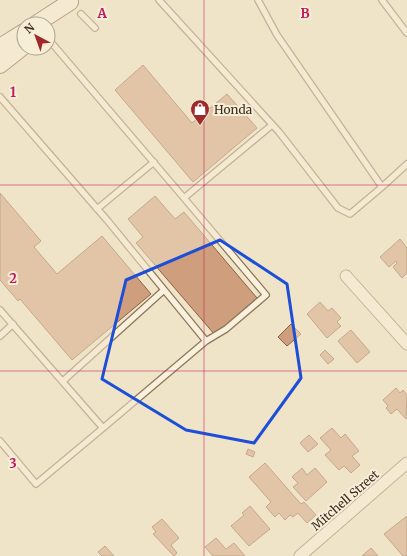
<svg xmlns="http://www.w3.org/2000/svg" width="407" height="556" font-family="Merriweather,serif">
  <rect width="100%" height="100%" fill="#f0e4c8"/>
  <path fill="#cf9f7d" stroke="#8d5f41" d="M143 65 192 123 227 94 257 128 193 182 115 90Z
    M0 193 41 241 34 247 57 274 102 236 151 294 72 360 20 299 18 301 0 280Z
    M155 196 175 219 184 212 257 298 215 335 136 243 143 237 128 219Z
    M400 239 407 248V273L402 278 393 267 397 263 396 261 389 267 380 257Z
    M320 302 328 311 332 308 341 318 337 322 341 326 327 338 307 314Z
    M291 324 301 334 287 346 278 337Z
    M351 330 370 352 357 363 338 341Z
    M325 350 334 359 328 364 320 355Z
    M396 388 400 393 403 390 407 395 406 419 397 409 391 414 386 408 388 406 383 400Z
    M332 428 341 438 345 434 359 451 352 456 360 465 351 473 344 466 339 470 325 455 331 450 320 438Z
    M309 435 318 444 308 452 300 443Z
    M248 449 255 452 253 457 246 454Z
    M265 463 301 504 304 502 316 515 307 523 298 513 293 517 290 515 285 520 279 513 275 517 266 507 271 502 249 477Z
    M302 468 307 475 315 468 327 482 306 501 293 487 298 483 292 477Z
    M250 506 270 529 249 546 231 526 244 515 242 513Z
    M407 516V556H403L384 534Z
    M162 519 179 538 171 545 177 553 174 556 153 534 156 532 152 527Z
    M216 538 226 549 234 543 245 556H213L205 547Z
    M105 546 114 556H102L98 552Z
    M371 548 378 556H362Z"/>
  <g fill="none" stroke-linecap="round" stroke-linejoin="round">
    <g stroke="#8d765c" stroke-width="8">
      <path id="lane" d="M159 0 279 132 338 208 350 214 382 187 277 35 258 0
        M382 0 407 33
        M81 14 95 28
        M50 41 184 198 272 125
        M0 97 107 220 206 341 103 428
        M382 187 407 164
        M184 198 266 295 226 329 206 341
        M97 209 154 162
        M0 310 103 428 36 484 0 441
        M0 336 13 324
        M63 381 164 290"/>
    </g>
    <g stroke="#8d765c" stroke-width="13">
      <path id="street" d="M346 276 407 344
        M300 556 407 463"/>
    </g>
    <g stroke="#6f573f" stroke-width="18">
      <path id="secondary" d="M36 24 70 2
        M0 47 24 32
        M0 65 24 46"/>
    </g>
    <use href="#lane" stroke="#faf1dc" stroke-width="5.5"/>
    <use href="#street" stroke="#faf1dc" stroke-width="11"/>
    <use href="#secondary" stroke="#faf1dc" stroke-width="16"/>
  </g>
  <path d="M0 0H407V556H0ZM220 240 287 284 301 378 254 443 186 430 102 379 126 280Z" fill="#f0e4c8" fill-opacity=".55" fill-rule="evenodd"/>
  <path fill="none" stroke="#1d4ed8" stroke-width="3" stroke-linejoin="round" d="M220 240 287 284 301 378 254 443 186 430 102 379 126 280Z"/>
  <path fill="none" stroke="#c2185b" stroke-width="1" stroke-opacity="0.55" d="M204 0V556M0 185H407M0 371H407"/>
  <defs>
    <g id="shop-pin" transform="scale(1)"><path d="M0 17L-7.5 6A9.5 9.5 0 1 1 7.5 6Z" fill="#9e2a2b" stroke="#f7eed8"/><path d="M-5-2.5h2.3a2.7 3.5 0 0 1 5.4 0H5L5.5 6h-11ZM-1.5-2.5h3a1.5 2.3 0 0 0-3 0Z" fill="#fff"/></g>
  </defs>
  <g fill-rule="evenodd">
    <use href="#shop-pin" x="200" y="109"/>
  </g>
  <g text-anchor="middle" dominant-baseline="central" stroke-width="4" stroke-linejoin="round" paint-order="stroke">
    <g font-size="12" fill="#3d2e20" stroke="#f7eed8" text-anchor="start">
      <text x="214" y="109">Honda</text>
    </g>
    <g font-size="12" fill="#3d2e20" stroke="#f7eed8">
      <text transform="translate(345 500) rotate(-41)">Mitchell Street</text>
    </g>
  </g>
  <g font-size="13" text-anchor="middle" font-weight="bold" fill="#c2185b" stroke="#f7eed8" stroke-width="4" stroke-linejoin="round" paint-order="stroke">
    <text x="102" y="18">A</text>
    <text x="305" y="18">B</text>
    <text x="13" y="97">1</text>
    <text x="13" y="283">2</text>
    <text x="13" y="468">3</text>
  </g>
  <g transform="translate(36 36) rotate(319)"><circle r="19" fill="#f7eed8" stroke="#ada18e"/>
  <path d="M0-3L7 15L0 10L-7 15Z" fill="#9e2a2b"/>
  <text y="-6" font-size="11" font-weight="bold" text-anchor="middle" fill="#3d2e20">N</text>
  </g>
</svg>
